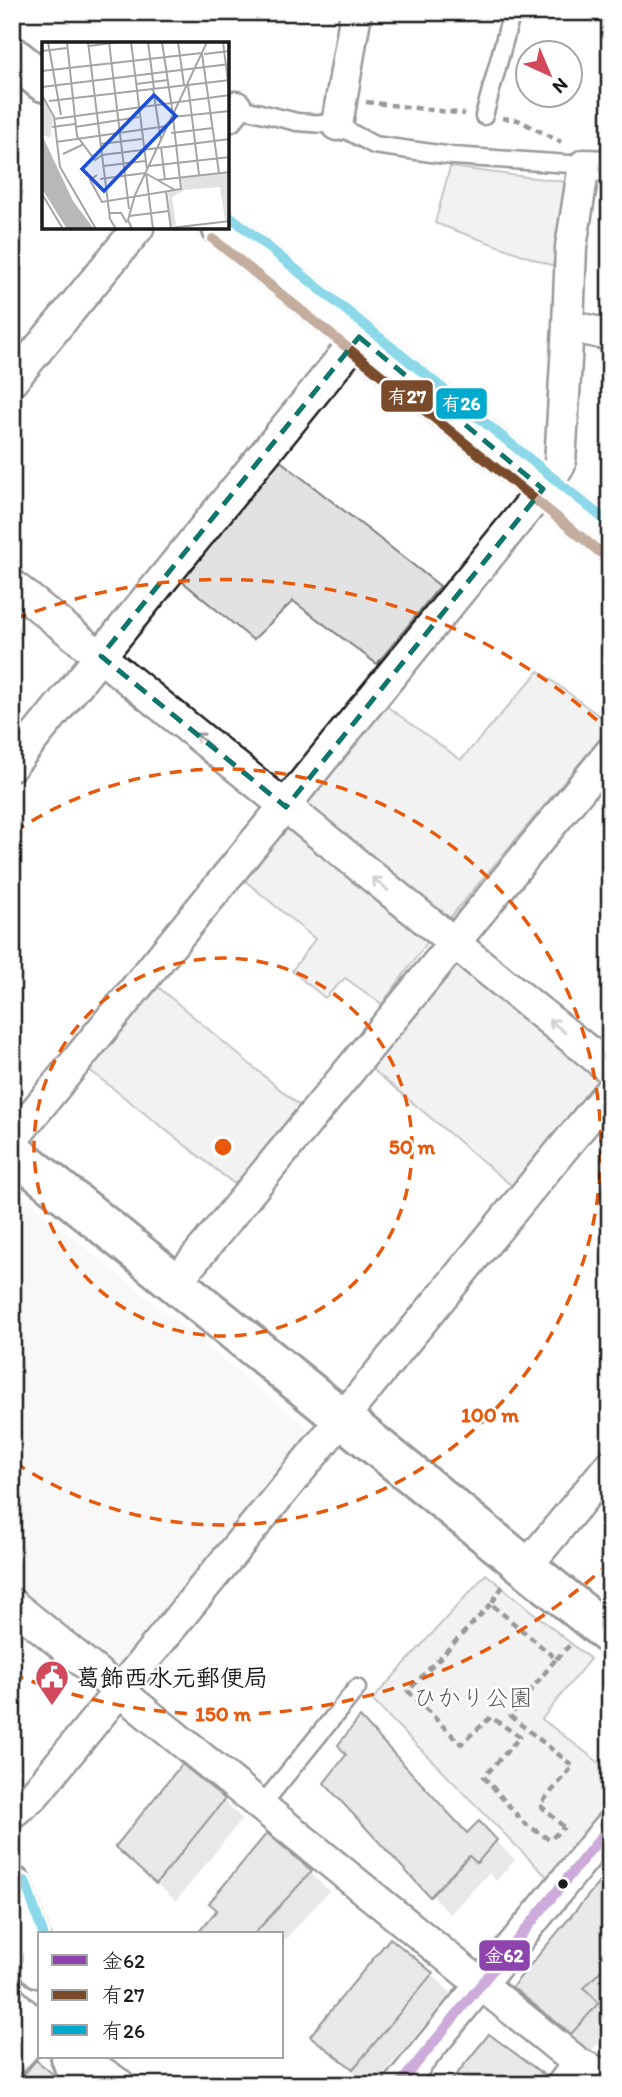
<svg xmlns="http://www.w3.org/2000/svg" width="622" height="2097" font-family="Itim,'Klee One',sans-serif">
  <rect width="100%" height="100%" fill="#fff"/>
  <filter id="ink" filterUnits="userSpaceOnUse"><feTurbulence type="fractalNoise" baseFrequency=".0143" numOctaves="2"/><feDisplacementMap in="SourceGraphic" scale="14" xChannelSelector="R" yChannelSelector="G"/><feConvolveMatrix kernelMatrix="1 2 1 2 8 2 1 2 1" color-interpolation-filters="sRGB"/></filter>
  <g filter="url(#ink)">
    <path fill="#f0f0f0" d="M12 1188 304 1425 309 1438 117 1672 12 1586Z"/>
    <path fill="#e2e2e2" stroke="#7f7f7f" stroke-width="2" d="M450 167 567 182 553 266 435 223Z
      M278 459 440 586 377 664 293 601 253 640 178 578Z
      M539 671 610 724V727L444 925 305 807 385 705 461 760Z
      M283 828 300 829 429 940 382 1004 345 978 325 998 292 971 315 939 243 879Z
      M454 954 610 1076 518 1191 364 1062Z
      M158 987 301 1107 237 1186 87 1068Z
      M486 1574 590 1659 542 1719 610 1771V1806L550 1880 372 1700Z"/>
    <path fill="#0003" d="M326 1783 467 1835 479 1824 515 1860 496 1881 489 1873 450 1914Z
      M223 1800 242 1819 176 1901 136 1866Z
      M310 1872 329 1891 282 1943V1934H200L219 1910Z
      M610 1884V1999L602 2008 610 2016V2030L590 2052 515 1987Z
      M432 1974 451 1993 374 2085H370L332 2054 313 2035Z"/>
    <path fill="#cecece" stroke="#1c1c1c" stroke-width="2" d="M360 1717 467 1833 479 1821 497 1840 477 1863 469 1856 430 1897 324 1783 346 1755 338 1745Z
      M182 1764 225 1799 156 1884 115 1847Z
      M267 1833 312 1871 254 1934H197L217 1910 209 1903Z
      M610 1869V1961L584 1988 599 2003 571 2034 512 1987Z
      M390 1938 433 1973 353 2069 310 2036Z
      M489 2034 547 2077 545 2085H448Z
      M36 2060 54 2075 58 2085H15Z"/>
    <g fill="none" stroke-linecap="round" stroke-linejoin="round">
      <g stroke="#1c1c1c" stroke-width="21">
        <path id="lane" d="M236 107 297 122 337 125 374 145 453 156 584 165
          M484 116 512 12
          M261 1806 357 1688"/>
      </g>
      <g stroke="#1c1c1c" stroke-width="35">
        <path id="street" d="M228 117 236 107
          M337 125 356 12
          M568 326 571 247 584 165 610 166
          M12 381 138 228
          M12 585 610 1069
          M12 765 359 337
          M12 1140 543 489 560 464 568 326 610 335
          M176 1282 610 753
          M526 1567 610 1465
          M12 1604 578 2063 597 2072 609 2085
          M12 1813 34 1795 610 1091
          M12 2002 36 2026
          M73 2061 101 2072 120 2085
          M399 2085 610 1826
          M562 2085 578 2063"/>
      </g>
      <g stroke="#1c1c1c" stroke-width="44">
        <path id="secondary" d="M12 56 44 82
          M222 228 610 542
          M12 1151 610 1635
          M12 2055 40 2023"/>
      </g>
      <g stroke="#1c1c1c" stroke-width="44">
        <path id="primary" d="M12 1886 40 1968
          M71 2057 81 2085"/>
      </g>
      <path stroke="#1c1c1c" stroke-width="4.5" stroke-dasharray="7 5" stroke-linecap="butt" d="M366 102 465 114
        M502 118 518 120 561 142
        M503 1586 491 1604 556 1659 510 1716 573 1766 540 1805 565 1828
        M491 1604 408 1691 461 1744 491 1717 520 1737 484 1777 524 1823 550 1840 564 1827
        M556 1659 573 1642"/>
      <use href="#lane" stroke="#fff" stroke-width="16"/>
      <use href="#street" stroke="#fff" stroke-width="30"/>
      <use href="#secondary" stroke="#fff" stroke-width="38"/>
      <use href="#primary" stroke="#fff" stroke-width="38"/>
      <g stroke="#fff" stroke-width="16">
        <path id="bus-1" d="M399 2085 610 1826"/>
      </g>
      <g stroke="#fff" stroke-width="16">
        <path id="bus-2" d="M213 239 601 553"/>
      </g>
      <g stroke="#fff" stroke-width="16">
        <path id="bus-3" d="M231 217 610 524
          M25 1881 43 1934"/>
      </g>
      <use href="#bus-1" stroke="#8e44ad" stroke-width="10"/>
      <use href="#bus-2" stroke="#7a4b2a" stroke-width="10"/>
      <use href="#bus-3" stroke="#00a9ce" stroke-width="10"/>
    </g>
    <defs><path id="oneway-shaft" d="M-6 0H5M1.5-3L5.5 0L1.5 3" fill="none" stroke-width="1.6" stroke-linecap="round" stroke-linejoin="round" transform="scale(1.75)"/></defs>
    <g stroke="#999">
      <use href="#oneway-shaft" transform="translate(203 740) rotate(-141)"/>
      <use href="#oneway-shaft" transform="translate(380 884) rotate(-141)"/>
      <use href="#oneway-shaft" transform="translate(557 1026) rotate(-141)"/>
    </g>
  </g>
  <path d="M0 0H622V2097H0ZM359 337 543 489 286 807 101 656Z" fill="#fff" fill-opacity=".55" fill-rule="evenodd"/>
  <path fill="none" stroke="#0f766e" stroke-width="5" stroke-dasharray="14 9" stroke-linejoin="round" d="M359 337 543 489 286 807 101 656Z"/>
  <g fill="none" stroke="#e8590c" stroke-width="3.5" stroke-dasharray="12 9">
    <circle cx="223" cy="1147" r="189"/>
    <path d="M14 832A378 378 0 1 1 14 1462"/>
    <path d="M610 1562A567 567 0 0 1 15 1675M15 619A567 567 0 0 1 610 732"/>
  </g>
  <defs>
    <g id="civic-pin" transform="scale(1.75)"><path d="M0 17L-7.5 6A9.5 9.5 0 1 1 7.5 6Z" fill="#d1495b" stroke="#fff"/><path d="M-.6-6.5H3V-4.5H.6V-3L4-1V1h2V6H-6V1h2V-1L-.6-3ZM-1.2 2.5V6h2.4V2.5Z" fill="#fff"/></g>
  </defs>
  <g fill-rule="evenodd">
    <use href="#civic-pin" x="52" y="1677"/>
  </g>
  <circle fill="#1c1c1c" stroke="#fff" stroke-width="2.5" cx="563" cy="1884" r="6"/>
  <g text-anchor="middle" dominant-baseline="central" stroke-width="5" stroke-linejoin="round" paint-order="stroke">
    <g font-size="24" font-weight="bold" fill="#1c1c1c" stroke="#fff" text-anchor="start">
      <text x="76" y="1677">葛飾西水元郵便局</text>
    </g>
    <g font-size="24" fill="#575757" stroke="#fff">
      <text x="473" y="1697">ひかり公園</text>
    </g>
  </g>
  <g transform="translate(42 42)">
    <rect width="187" height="187" fill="#fff"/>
    <path d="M0 54 11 77 8 96 0 92ZM187 131V177L183 178 178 145 143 148 130 155 134 183 129 184 126 149 140 148 139 136Z" fill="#e2e2e2"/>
    <path d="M0 93 31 159 52 187H25L0 147Z" fill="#b8b8b8"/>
    <path fill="none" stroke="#a4a4a4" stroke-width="2" d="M6 0 19 73M25 0 35 94 53 118 60 113 188 97M46 0 68 177 74 187M67 0 87 167M89 0 105 128M106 0 112 47M120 0 131 73M136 0 142 43M181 0 188 56M47 4 77 0M0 9 25 6M160 12 177 131M162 12 188 9M0 29 160 11M94 42 126 38M146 43 157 133M146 43 188 38M0 45 188 22M111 47 119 98M0 53 12 75 18 125 54 187M7 59 145 43M130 75 188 69M12 77 188 53M10 85 33 82M33 85 97 75M129 91 171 86M14 100 125 84M58 102 100 97M119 105 123 138M21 112 42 102M61 124 103 119M107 124 188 115M103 131 133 148M104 131 111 187M55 133 48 138 60 160 139 147 131 75M58 137 103 131M116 138 188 130M124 149 129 187M0 152 21 187M67 171H79L85 181M87 174 127 169M90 187 86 178 93 153 165 0M120 187 188 179"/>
    <path fill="#1d4ed8" fill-opacity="0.15" stroke="#1d4ed8" stroke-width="3.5" d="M112 53 134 74 62 149 40 127Z"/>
    <rect width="187" height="187" fill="none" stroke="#1c1c1c" stroke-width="3.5"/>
  </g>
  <circle cx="223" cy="1147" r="10" fill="#e8590c" stroke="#fff" stroke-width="3.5"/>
  <g font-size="21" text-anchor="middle" font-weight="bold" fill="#e8590c" stroke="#fff" stroke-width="5" stroke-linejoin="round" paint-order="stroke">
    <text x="412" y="1154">50 m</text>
    <text x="490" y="1422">100 m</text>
    <text x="223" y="1721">150 m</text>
  </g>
  <g stroke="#fff" stroke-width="2.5">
    <rect x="380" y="379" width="54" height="34" rx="7" fill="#7a4b2a"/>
    <rect x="435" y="387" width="53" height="33" rx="7" fill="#00a9ce"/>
    <rect x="478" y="1939" width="53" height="33" rx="7" fill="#8e44ad"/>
  </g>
  <g font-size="19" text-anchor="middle" font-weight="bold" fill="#fff">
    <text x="407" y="403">有27</text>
    <text x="461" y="410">有26</text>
    <text x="504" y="1962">金62</text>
  </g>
  <rect width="622" height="2097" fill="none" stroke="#fff" stroke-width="42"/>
  <rect x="21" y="21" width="580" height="2055" fill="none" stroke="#1c1c1c" stroke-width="2.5" filter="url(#ink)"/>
  <rect x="38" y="1932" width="245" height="126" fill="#ffffff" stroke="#a4a4a4" stroke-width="2"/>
  <rect x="52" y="1955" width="35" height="10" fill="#8e44ad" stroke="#a4a4a4" stroke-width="2"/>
  <text x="102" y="1968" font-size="21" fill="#1c1c1c">金62</text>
  <rect x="52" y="1990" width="35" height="10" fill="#7a4b2a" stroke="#a4a4a4" stroke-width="2"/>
  <text x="102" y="2002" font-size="21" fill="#1c1c1c">有27</text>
  <rect x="52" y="2025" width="35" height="10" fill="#00a9ce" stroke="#a4a4a4" stroke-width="2"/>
  <text x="102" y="2038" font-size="21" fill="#1c1c1c">有26</text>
  <g transform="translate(549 74) rotate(136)"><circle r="33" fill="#ffffff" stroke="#a4a4a4" stroke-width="2"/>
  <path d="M0-5L12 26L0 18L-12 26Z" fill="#d1495b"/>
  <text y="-10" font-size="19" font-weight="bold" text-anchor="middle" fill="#1c1c1c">N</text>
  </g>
</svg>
